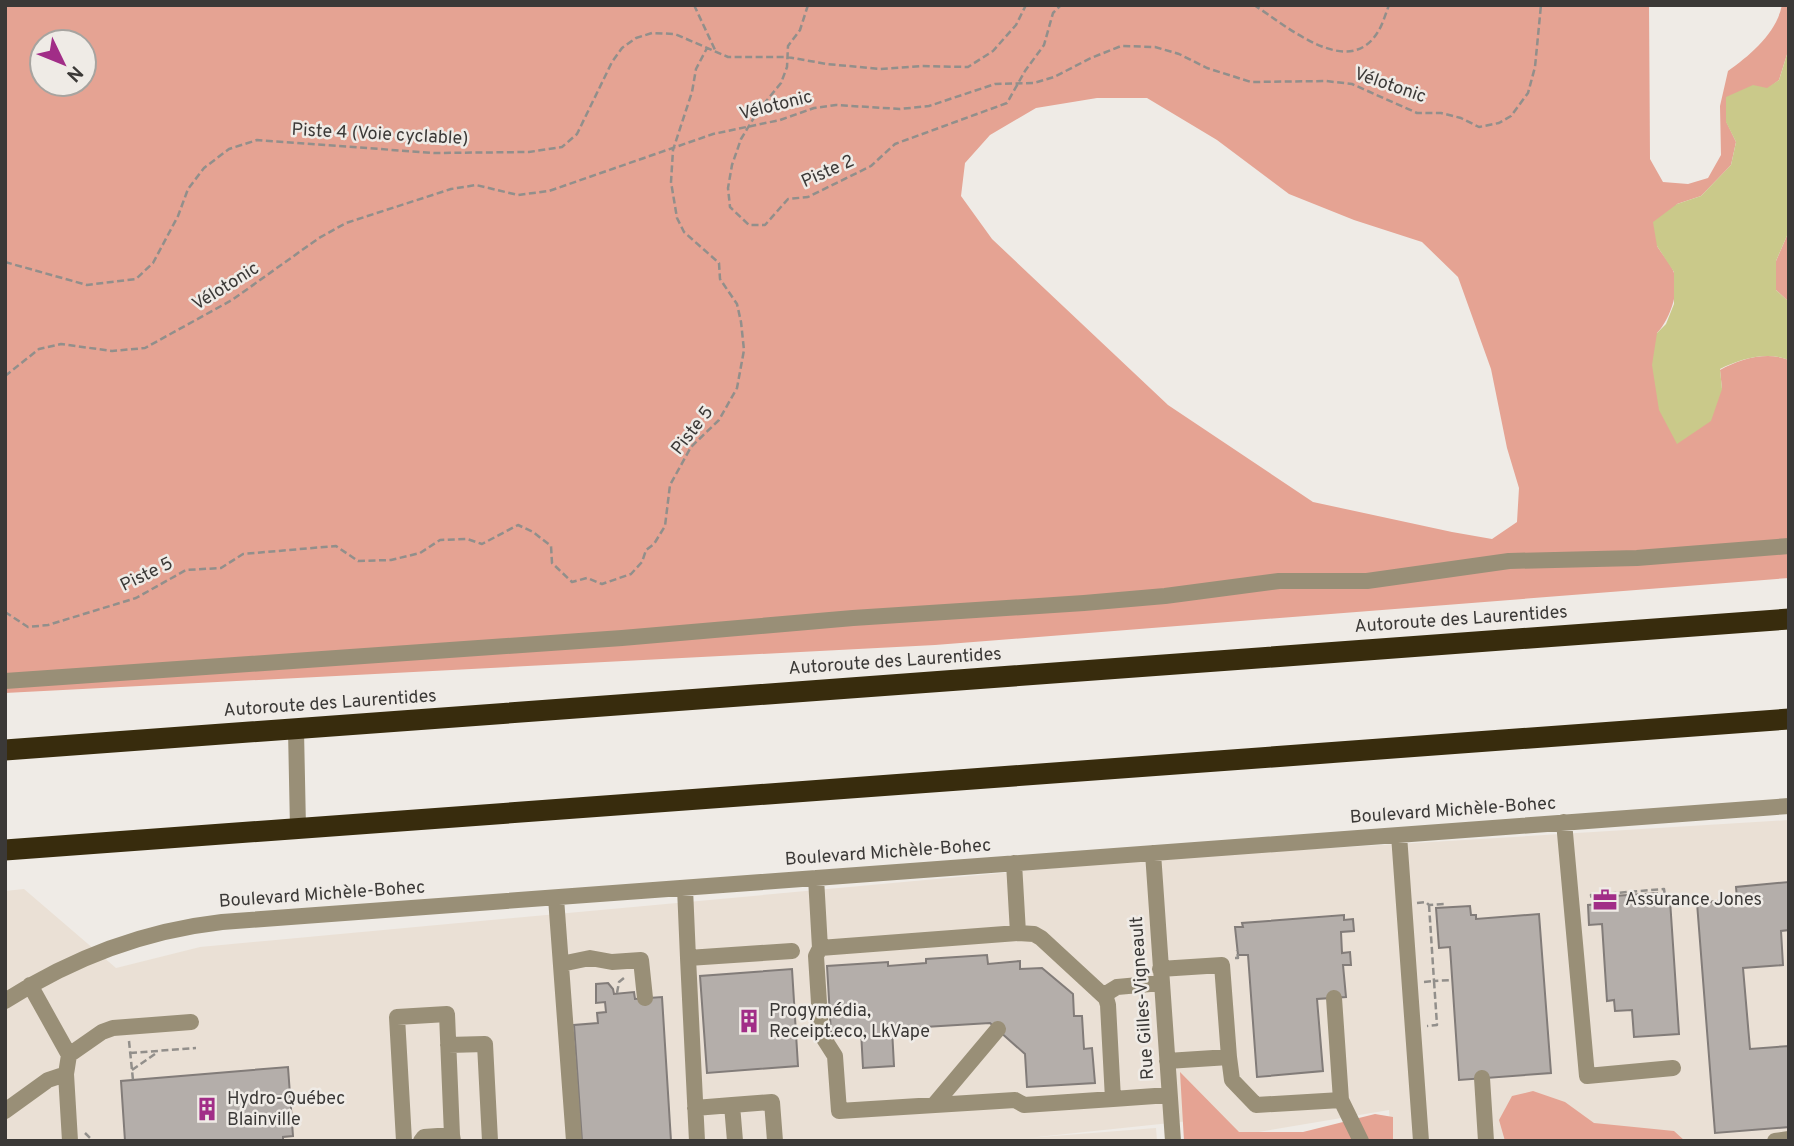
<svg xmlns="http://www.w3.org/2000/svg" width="1794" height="1146" font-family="Overpass,sans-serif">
  <rect width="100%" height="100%" fill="#efebe6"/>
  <path fill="#eae0d5" d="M1789 820V1141H1391L1389 1110 1229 1137 1189 1121 1028 1138 1156 1128 1157 1141H5V891L24 889 116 968 200 947 1153 859Z"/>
  <path fill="#e5a393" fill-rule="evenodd" d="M5 5H1649L1650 159 1663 182 1688 184 1708 178 1721 155 1720 106 1728 71C1750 55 1776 34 1782 5H1789V48L1779 80 1726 121 1736 142 1731 165 1701 196 1677 204 1657 246C1662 254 1669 262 1673 270 1681 289 1670 319 1657 333L1722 389 1720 370C1741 359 1766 351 1789 360V578L935 645 5 693ZM42 42H84V84H42ZM1097 98H1147L1217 140 1289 194 1354 220 1422 242 1458 277 1491 369 1507 448 1519 488 1517 522 1492 539 1452 532 1313 502 1168 405 992 239 961 196 965 163 990 135 1036 108Z
    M1789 231V302L1776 290V261Z
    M1180 1072 1239 1132H1303L1375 1114 1393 1117V1141H1184Z
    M1533 1091 1565 1102 1594 1123 1674 1131 1685 1141H1505L1499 1120 1512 1096Z"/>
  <path fill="#cac98a" d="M1789 48V231L1776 261V290L1789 302V360C1766 351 1741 359 1720 369L1722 389 1711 421 1677 444 1659 410 1652 365 1657 333 1666 324 1674 304V272L1657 246 1653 222 1677 204 1701 196 1731 165 1736 142 1726 122V97L1753 85 1767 88 1779 80Z"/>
  <path fill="#b4aeaa" stroke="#827c79" stroke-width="2" d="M1789 882V930L1781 931 1783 965 1743 968 1750 1049 1789 1046V1127L1715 1133 1697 903 1737 899 1736 887Z
    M1657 893V901L1670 900 1679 1034 1634 1037 1632 1010 1615 1011 1614 1000 1607 1001 1602 924 1589 925 1588 905 1599 904V897Z
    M1470 906 1471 915H1476V919L1539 914 1551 1073 1459 1080 1450 947 1439 948 1436 908Z
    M1344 915V920L1353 919 1354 931 1341 932 1342 953 1350 952 1351 965H1343L1346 997 1317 999 1323 1071 1257 1077 1248 955H1238L1235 927H1243L1242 923Z
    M987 955 988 964 1020 961V969L1042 968 1073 994 1074 1016H1082L1084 1049 1092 1048 1095 1083 1027 1087 1025 1054 990 1023 892 1029 894 1066 863 1068 861 1031 831 1033 827 966 888 962V966L926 963V959Z
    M792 969 798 1066 707 1073 700 976Z
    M608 983 613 989 614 994 634 992 635 999 662 997 671 1141H582L574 1025 598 1023 597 1013 606 1012 605 1002 596 1003V984Z
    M288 1067 293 1136 283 1137V1141H125L121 1081Z"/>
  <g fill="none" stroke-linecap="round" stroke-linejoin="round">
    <path stroke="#928f8b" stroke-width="2.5" stroke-dasharray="7 3.5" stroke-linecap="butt" d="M694 5 716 52
      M808 5 800 30 788 46 787 67 781 83 758 111 741 139 732 165 728 188 730 207 749 225H765L788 199 808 197 871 166 895 144 1007 103 1025 71 1044 45 1053 13 1061 5
      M1254 5C1287 26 1350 82 1379 30 1383 23 1386 13 1389 5
      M5 262 87 285 136 279 153 263 178 216 188 189 204 168 229 149 257 140 434 153 529 152 562 147 577 134 612 62 622 48 636 38 652 33 675 34 728 57H787L827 64 880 69 921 66 968 67 993 51 1016 25 1026 5
      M5 376 39 349 61 344 112 351 145 348 232 300 319 238 346 223 451 189 476 185 518 195 549 191 713 134 780 120 814 108 836 105 900 109 929 106 995 84 1034 83 1054 77 1091 58 1121 46 1155 47 1179 54 1207 68 1251 82 1326 81 1352 84 1417 113H1441L1461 118 1479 127 1499 123 1511 116 1528 93 1535 67 1541 5
      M5 612 28 627 48 625 136 598 186 570 221 568 243 554 336 546 358 561 391 560 420 553 440 540 467 539 482 544 518 525 533 532 551 546 552 563 572 582 587 578 602 584 631 574 642 562 646 550 654 544 665 526 670 485 691 447 719 420 737 388 744 350 741 322 737 304 720 279 719 263 684 232 677 218 671 182 673 150 692 92 696 69 707 48
      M1599 900 1592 901 1591 895 1664 889 1665 896H1657
      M1417 903 1426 902 1429 905 1444 904 1445 907
      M1429 905 1434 981 1452 980
      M1235 958H1238L1237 950
      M1424 982 1434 981 1437 1025 1427 1026
      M617 993 619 982 624 978V975
      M129 1041 133 1080
      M130 1053 196 1048
      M132 1070 155 1054V1051
      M85 1133 93 1141"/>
    <path stroke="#998f77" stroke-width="16" d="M5 681 622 638 853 618 1084 603 1165 596 1279 581H1367L1509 561 1637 558 1789 546
      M296 730 298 828
      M1564 822 1587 1076 1673 1068
      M1399 835 1421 1141
      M1153 853 1173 1141
      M816 878 820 948 1018 933 1014 863
      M685 888 688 958 792 951
      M556 898 574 1141
      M1018 933 1034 934 1041 938 1106 998 1108 1005 1113 1099 1169 1095
      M820 948 816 956 821 1034 835 1056 839 1111 1015 1100 1024 1105 1113 1099
      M688 958 697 1141
      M561 964 590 958 612 962 641 960 645 998
      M1160 969 1222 965 1229 1057 1167 1061
      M30 985 69 1055
      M1104 995 1117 987 1161 983
      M5 1001C72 958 142 931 222 922L1789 806
      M448 1045 485 1044 490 1141
      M1229 1057 1232 1080 1256 1105 1341 1100 1334 998
      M1482 1078 1486 1141
      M1341 1100 1361 1141
      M732 1105 772 1102 775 1141
      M934 1105 998 1029
      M695 1108 732 1105 735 1141
      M5 1111 48 1080 66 1074
      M70 1141 66 1074 69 1055 102 1032 113 1028 191 1022
      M404 1141 397 1017 447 1014 452 1135
      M421 1141 424 1137 452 1135 453 1141
      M1775 1141 1789 1139"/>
    <path stroke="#382c0d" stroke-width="21" d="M5 750 1789 619
      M5 850 1789 719"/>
  </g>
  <defs>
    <g id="office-bare" transform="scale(1.89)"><path d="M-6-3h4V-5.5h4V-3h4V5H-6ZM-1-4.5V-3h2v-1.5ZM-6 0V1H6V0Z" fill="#a12d87" stroke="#efebe6" stroke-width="2.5" paint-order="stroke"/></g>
    <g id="building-bare" transform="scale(1.89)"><path d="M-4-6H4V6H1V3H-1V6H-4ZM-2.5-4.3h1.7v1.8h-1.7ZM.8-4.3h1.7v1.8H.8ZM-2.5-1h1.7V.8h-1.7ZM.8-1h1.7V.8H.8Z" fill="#a12d87" stroke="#efebe6" stroke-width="2.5" paint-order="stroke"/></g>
  </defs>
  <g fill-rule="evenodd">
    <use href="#office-bare" x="1605" y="900"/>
    <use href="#building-bare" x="749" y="1021"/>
    <use href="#building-bare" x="207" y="1109"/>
  </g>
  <g text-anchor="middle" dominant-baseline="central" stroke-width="5" stroke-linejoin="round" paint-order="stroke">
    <g font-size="18" fill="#3b3937" stroke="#efebe6">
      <text transform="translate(1390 86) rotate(19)">Vélotonic</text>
      <text transform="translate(776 106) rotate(-14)">Vélotonic</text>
      <text transform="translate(380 135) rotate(3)">Piste 4 (Voie cyclable)</text>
      <text transform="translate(828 172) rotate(-24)">Piste 2</text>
      <text transform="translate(226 287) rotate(-32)">Vélotonic</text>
      <text transform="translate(693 431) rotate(-52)">Piste 5</text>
      <text transform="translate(147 575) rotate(-26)">Piste 5</text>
      <text transform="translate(1461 620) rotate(-4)">Autoroute des Laurentides</text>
      <text transform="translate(895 662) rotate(-4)">Autoroute des Laurentides</text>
      <text transform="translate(330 704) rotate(-4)">Autoroute des Laurentides</text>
      <text transform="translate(1453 811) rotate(-4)">Boulevard Michèle-Bohec</text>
      <text transform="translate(888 853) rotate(-4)">Boulevard Michèle-Bohec</text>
      <text transform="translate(322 895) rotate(-4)">Boulevard Michèle-Bohec</text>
      <text transform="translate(1143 998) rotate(-94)">Rue Gilles-Vigneault</text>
    </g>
    <g font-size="18" fill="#3b3937" stroke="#efebe6" text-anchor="start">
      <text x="1625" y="900">Assurance Jones</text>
      <text x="769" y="1011">Progymédia,<tspan x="769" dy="21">Receipt.eco, LkVape</tspan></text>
      <text x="227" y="1099">Hydro-Québec<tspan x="227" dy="21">Blainville</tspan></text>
    </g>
  </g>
  <rect width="1794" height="1146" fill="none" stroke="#3b3937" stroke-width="14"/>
  <g transform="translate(63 63) rotate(133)"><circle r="33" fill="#efebe6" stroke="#a7a4a0" stroke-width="2"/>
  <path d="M0-5L12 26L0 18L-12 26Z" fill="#a12d87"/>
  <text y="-10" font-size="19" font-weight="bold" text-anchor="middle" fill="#3b3937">N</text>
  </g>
</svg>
